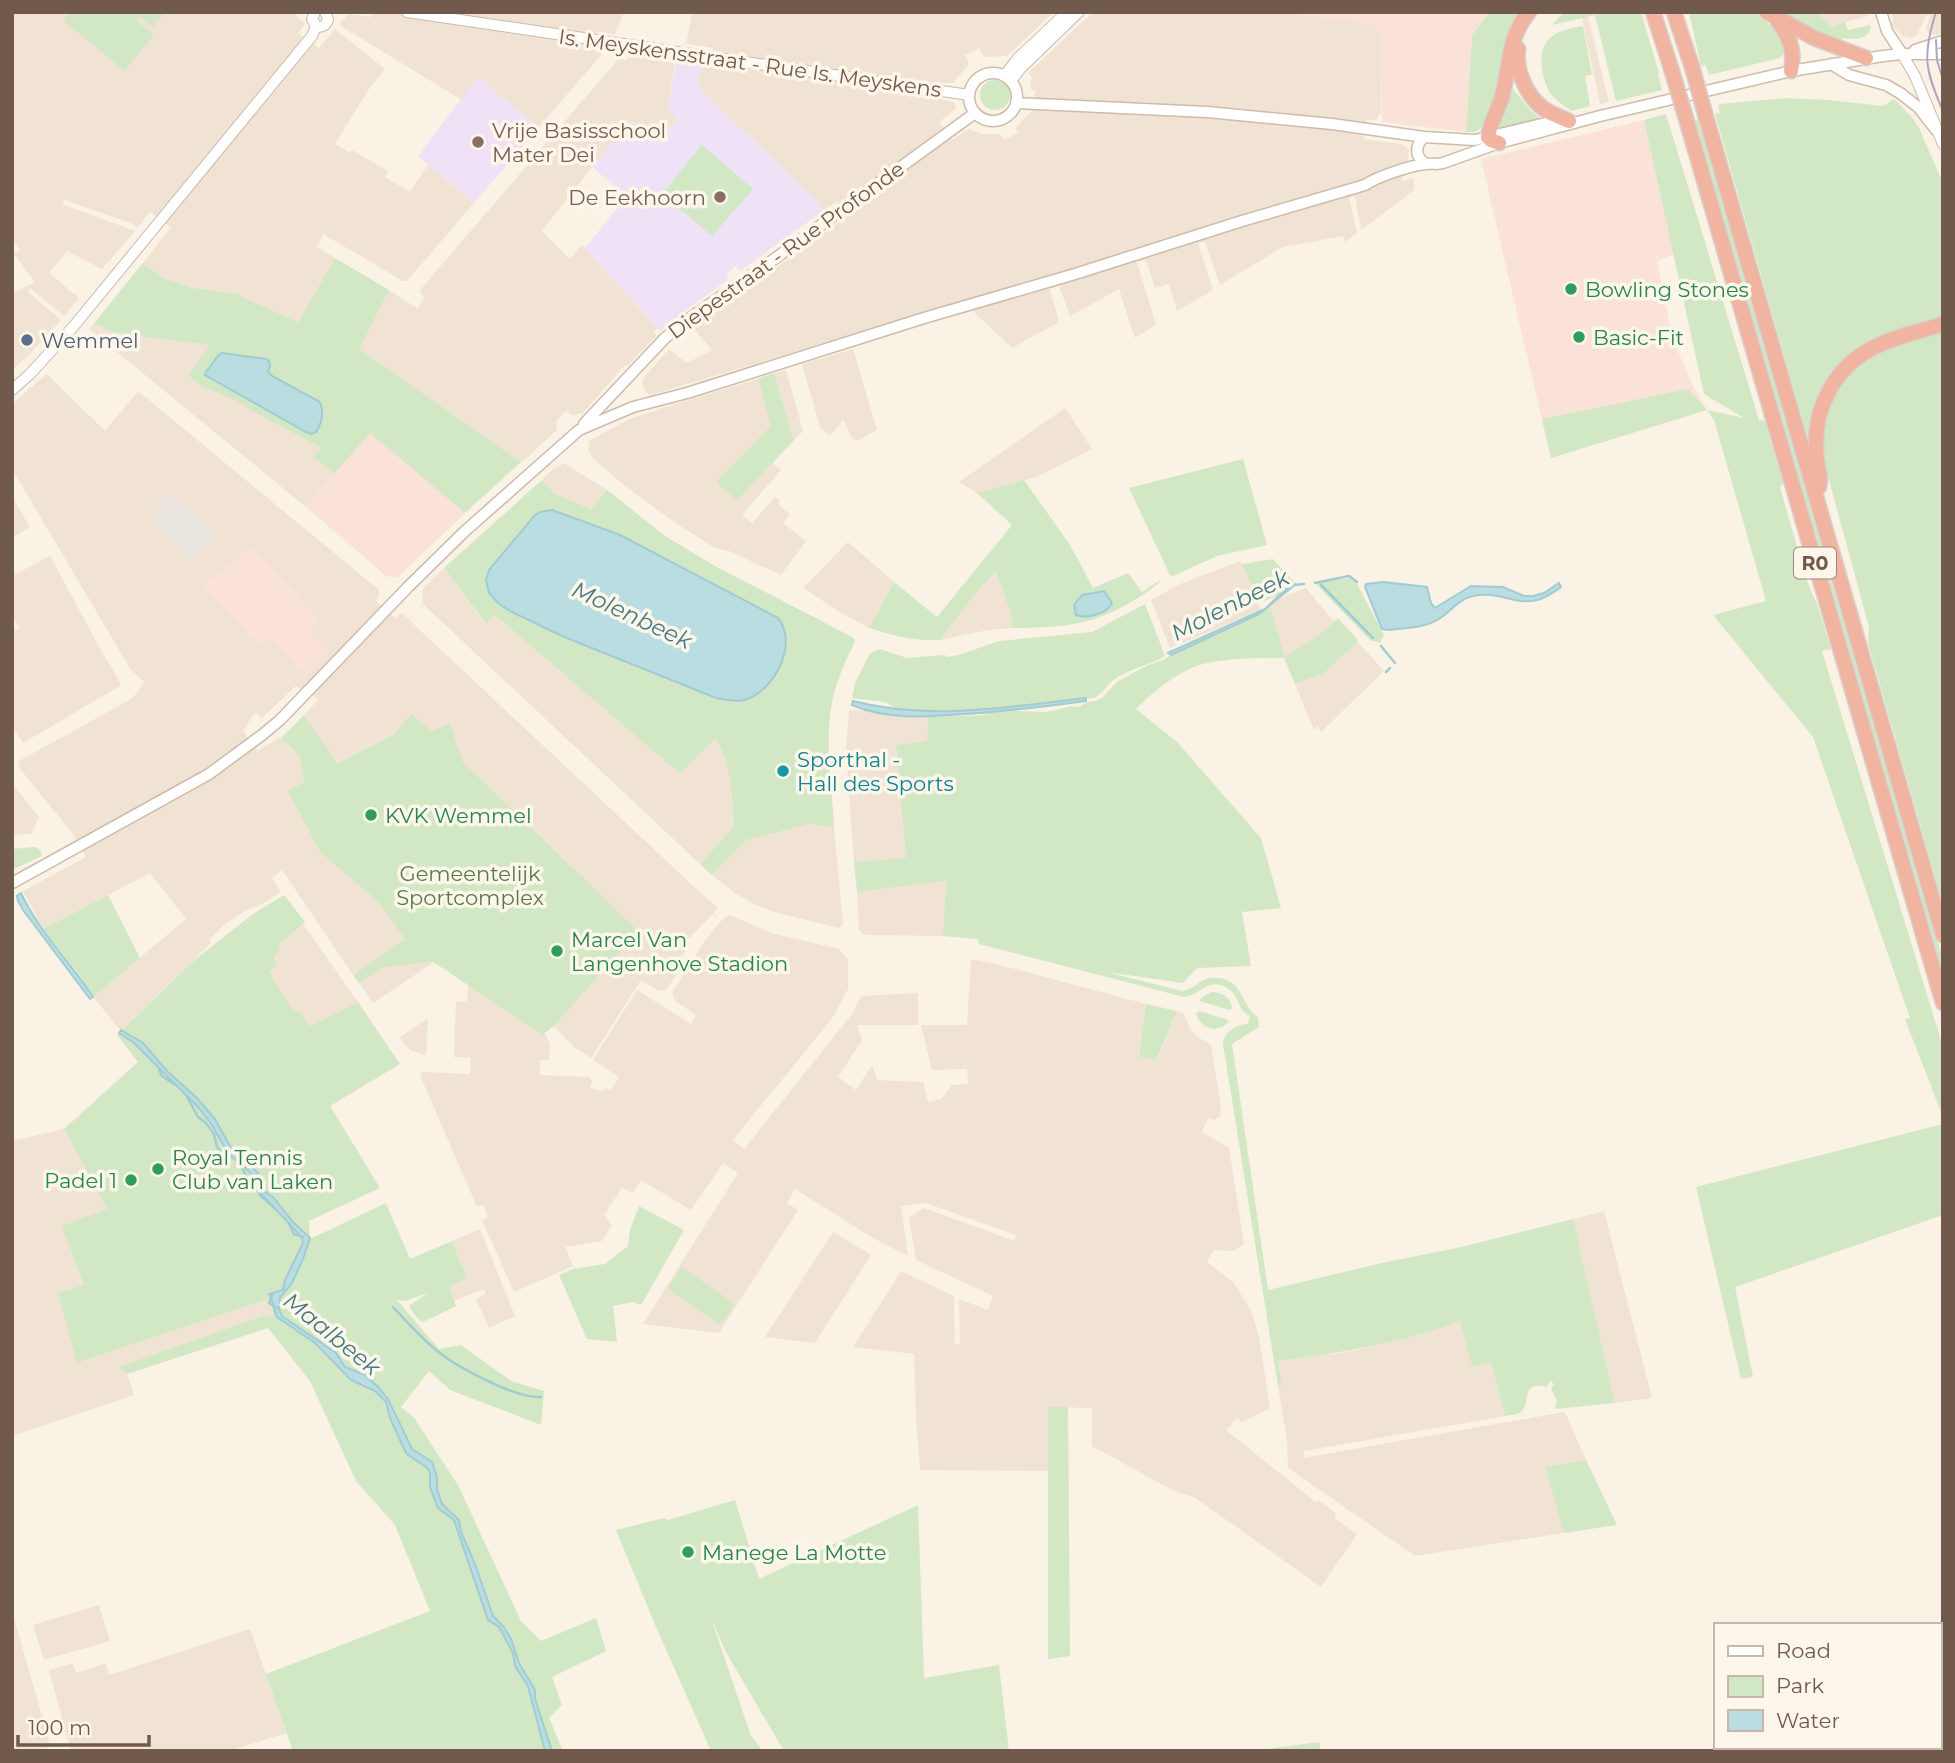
<svg xmlns="http://www.w3.org/2000/svg" width="1955" height="1763" font-family="Montserrat,sans-serif">
  <rect width="100%" height="100%" fill="#faf2e4"/>
  <path fill="#f1e3d3" d="M12 12H297L295 15 305 24 298 33 319 48 335 29 385 69 369 89 335 144 350 153 352 150 388 171 385 177 410 192 428 165 474 203 407 281H403L323 234 317 247 335 258 298 322 239 296 240 294 193 288 161 277 143 263 171 227 150 212 137 228 131 223 64 200 62 204 135 231 102 269 67 251 49 273 79 298 64 316 30 288 28 292 61 320 29 355 12 370V294L35 282 14 254 20 249 12 239Z
    M372 12H624L615 34 597 32 593 50 601 51 602 54 539 127 479 78 462 100 339 25 348 14 371 17Z
    M692 12H1054L1007 56 984 57 979 48 965 55 969 64 953 83H944L942 100 954 102 956 109 939 122 952 140 969 129 983 134H1000L1004 140 1018 133 1016 128 1029 113 1033 111 1035 91 1031 90 1030 81 1033 78 1028 73 1093 12H1272L1377 23 1381 40V112L1376 120H1366L1364 139 1401 144 1409 150 1408 160 1399 167 1403 181 1414 178V190L1361 230 1355 196 1349 198 1357 233 1345 242 1343 236 1283 247 1220 285 1205 242 1198 243 1213 290 1177 311 1169 284 1155 288 1146 260 1137 262 1156 325 1135 338 1119 289 1070 316 1059 286 1050 289 1059 322 1012 348 974 312 969 302 812 346 817 360 853 349 877 430 858 441 853 439 843 420 830 436 820 427 802 364 816 360 811 347 654 394 659 409 758 379 772 426 737 501 773 463 781 470 742 515 752 523 775 497 780 501 778 505 790 514 783 523 806 541 781 575 729 551 715 548 674 522 619 481 593 458 588 450 589 441 629 419 658 410 654 395 648 394 644 389 642 381 645 376 669 349 687 363 712 350 693 328 843 219 837 201 823 211 814 198 698 87 701 65 710 66 713 48 685 43 675 61 668 109 678 119 656 143 632 121 592 167 542 231 570 259 582 245 657 328 654 332 657 335 627 366 625 365 583 413 572 415 566 411 556 421 557 430 536 449 553 469 564 463 607 490 591 509 554 493 542 480 553 469 536 450 521 462 358 349 389 290 417 308 425 298 421 294 420 290 620 57 625 61 631 55 675 61 687 40Z
    M1819 12H1867L1868 16 1828 27 1822 20Z
    M1891 12H1943V33L1934 35 1928 33 1926 28 1930 16 1926 15 1917 35 1911 38 1903 36 1893 27 1891 22 1894 21Z
    M1588 16 1609 102 1600 104 1582 18Z
    M94 323 116 333 211 345 188 375 201 386 247 405 246 407 321 448 314 457 334 474 306 507 89 329Z
    M786 370 803 431 794 440 774 373Z
    M47 374 105 431 138 391 379 590V597L376 601 395 618 401 613 409 619 423 605 422 590 444 568 485 624 495 615 680 774 716 737 725 754 732 777 734 826 700 864 424 605 409 620 705 897 718 907 713 913 721 921 727 916H732L771 933 839 949 848 959V989L833 1017 733 1140 744 1149 852 1014 861 996 918 993V1025H857L862 1040 838 1077 856 1090 872 1065 877 1080 923 1082 928 1102 941 1099 952 1085 968 1084 967 1069 932 1070 921 1025H967L971 959 996 964 1146 1004 1139 1057 1157 1060 1177 1011 1184 1014 1190 1029 1197 1037 1211 1044 1221 1108 1220 1116 1214 1120 1208 1118 1202 1132 1229 1148 1244 1244 1233 1251 1214 1250 1207 1262 1233 1282 1251 1310 1259 1337 1270 1408 1242 1422 1237 1418 1226 1430 1316 1502 1318 1500 1336 1513 1334 1518 1357 1534 1321 1587 1194 1497 1174 1491 1092 1446V1408L1048 1407V1471L920 1470 916 1418 914 1354 853 1347 901 1271 954 1296 955 1344 960 1343 959 1299 988 1310 993 1296 916 1260 909 1217 924 1208 1015 1241 1016 1235 926 1203 901 1206 908 1256 873 1238 795 1189 787 1203 798 1210 719 1333 643 1324 738 1173 723 1163 691 1210 641 1180 633 1193 622 1188 604 1215 612 1225 602 1241 565 1247 573 1266 514 1292 482 1220 488 1217 483 1205 477 1207 420 1075 422 1072 470 1074 471 1058 454 1057 456 1002 467 1001 468 984 547 1038 550 1044 549 1060H540V1075L589 1077 592 1081 590 1088 602 1091 606 1088 611 1090 619 1077 593 1060 637 990 691 1024 696 1015 675 1001 672 993 706 939 721 921 713 914 682 946 686 950 675 967 677 974 667 989 659 991 641 980 591 1058 574 1047 554 1026 637 931 463 762 450 723 431 731 410 715 393 735 336 763 304 715 319 699 296 686 262 718 255 712 243 731 258 751 280 737 300 757 304 782 289 791 320 852 378 902 405 939 353 975 282 870 272 878 281 892 262 904 243 912 223 926 209 940 211 943 121 1031 93 997 186 919 150 873 43 929 23 891 86 857 73 834 21 770 19 766V761L133 698 144 682 131 670 12 469V404Z
    M1065 408 1092 449 1036 477 977 493 959 482Z
    M12 497 30 527 12 538Z
    M848 542 894 582 869 628 843 614 803 588Z
    M50 556 102 652 120 682V686L23 743 12 725V632L20 628 12 616V576Z
    M1241 561 1261 610 1170 648 1151 600 1180 584Z
    M996 571 1011 615 1012 628 988 630 940 640 976 593Z
    M1306 588 1334 622 1319 635 1285 658 1270 606 1277 599Z
    M1358 642 1384 671 1321 732 1318 726 1314 730 1295 684 1323 674Z
    M863 710 888 715 928 717 927 741 896 745 906 858 854 862 846 751 849 711Z
    M12 784 39 817 31 834 12 835Z
    M809 824 834 827 843 924 839 928 774 912 754 904 735 893 712 875 747 840Z
    M946 881 943 936 869 935 863 934 859 930 857 892Z
    M303 924 358 1002 310 1026 299 1010 294 1012 269 972 277 965 272 957 277 945Z
    M432 960 434 962 373 1003 359 983 382 968Z
    M428 1018 426 1055 411 1051 399 1038Z
    M64 1129 107 1209 84 1285 77 1363 271 1298 274 1315 119 1367 127 1374 134 1395 12 1436V1141Z
    M1604 1211 1652 1398 1615 1403 1573 1219Z
    M480 1229 515 1316 489 1328 476 1299 486 1294 484 1289 434 1309 426 1295 467 1279 452 1241Z
    M833 1232 871 1255 815 1343 765 1337Z
    M1460 1320 1472 1367 1491 1361 1505 1416 1304 1451 1303 1458 1565 1412 1586 1460 1545 1467 1564 1533 1415 1556 1288 1468 1287 1441 1278 1386 1282 1385 1278 1361 1352 1351 1428 1332Z
    M99 1605 110 1641 44 1660 33 1625Z
    M12 1611 50 1744 45 1751H12Z
    M250 1629 287 1733 228 1751H71L49 1670 73 1663 76 1673 106 1663 109 1675Z"/>
  <path fill="#fae2d9" d="M1272 12H1490L1472 35 1466 132 1382 122 1381 40 1376 24Z
    M1644 120 1674 254 1657 261 1673 340 1695 390 1707 410 1551 458 1481 159Z
    M370 432 465 513 397 578 386 576 306 507Z
    M252 547 320 619 308 631 329 652 306 676 270 638 260 646 202 586Z"/>
  <path fill="#eae4de" d="M170 494 217 533 189 561 150 514Z"/>
  <path fill="#efe1f6" d="M676 63 701 65 698 87 814 198 823 211 740 271 736 266 726 274 729 279 675 318 660 331 585 248 627 196 592 167 632 121 656 143 678 119 668 109Z
    M478 77 539 127 474 203 418 156Z"/>
  <path fill="#d2e7c4" d="M70 12H161L163 14 153 27 140 17 137 21 154 35 124 71 64 21Z
    M1490 12H1523L1489 117 1482 127 1476 132H1466L1472 35Z
    M1564 12H1641L1659 73 1658 74 1662 90 1616 101 1595 15 1552 25Z
    M1689 12H1755L1781 35 1787 54 1782 55 1780 58 1709 75 1706 65 1701 66Z
    M1781 12H1819L1822 20 1826 19 1829 27 1845 22 1848 30 1871 25 1870 30C1864 41 1853 39 1842 38L1841 41 1828 38Z
    M1583 26 1592 74 1585 76 1590 106 1571 111C1564 105 1555 100 1550 93 1541 77 1536 49 1551 37 1560 30 1572 28 1583 26Z
    M980 95a15 15 0 1 1 30 0a15 15 0 1 1-30 0Z
    M1512 88 1532 112 1541 119 1498 129 1497 126Z
    M1785 98 1828 100 1883 106 1894 99 1911 116 1919 128 1943 183V318L1844 362 1811 449 1715 114 1720 113 1718 105 1721 104Z
    M1666 114 1759 420 1765 421 1783 483 1780 488 1808 584 1817 604 1831 649 1822 651 1943 1047V1117L1905 1019 1910 1018 1813 737 1713 615 1766 601 1714 420 1707 410 1551 458 1542 419 1688 389 1707 410 1744 418 1704 394 1644 120Z
    M1699 119 1943 959V978L1694 120Z
    M702 145 753 189 712 236 662 194Z
    M335 258 389 290 359 349 521 462 465 513 370 433 334 474 313 457 321 448 245 407 246 405 201 386 188 375 210 345 116 333 94 323 143 263 161 277 193 288 240 294V296L298 322Z
    M1943 329V904L1868 643 1869 627 1825 465 1822 443 1826 413 1832 397 1846 375 1883 348Z
    M774 373 794 440 737 501 716 482 771 426 758 379Z
    M1243 459 1267 545 1217 556 1173 576 1170 575 1129 488Z
    M542 480 554 493 591 509 607 490 665 536 715 566 854 638 855 642C844 663 835 684 831 708 825 747 832 788 834 827L809 824 747 840 712 875 700 864 734 826C732 793 732 768 716 738L680 774 495 615 486 624 444 568Z
    M1024 480 1070 545 1093 588 1128 573 1142 592 1160 580 1159 583C1108 622 1076 628 1012 628L1011 615 996 571 976 593 940 640C913 641 895 636 869 628L894 582 937 617 1012 525 977 493Z
    M1273 559 1295 583 1277 596 1259 603 1242 564Z
    M1354 578 1384 635 1380 643 1370 640 1314 582Z
    M1145 604 1165 656C1149 666 1127 669 1112 681 1103 689 1099 701 1085 698L1013 706V711L1046 712 1072 706 1079 707 1087 702 1095 701 1102 698 1117 682 1146 666 1163 660 1176 652 1259 614 1270 606 1285 657 1319 635 1338 618 1357 639 1358 642 1323 674 1295 684 1284 658C1257 658 1230 658 1203 664 1179 670 1153 692 1136 709L1177 742 1261 838 1281 908 1242 912 1251 966 1197 968 1183 983 1106 972 1182 991C1193 990 1200 979 1211 978 1244 975 1240 1006 1258 1017L1259 1027 1232 1044 1268 1290 1382 1263 1457 1248 1573 1219 1615 1403 1555 1409 1557 1400 1551 1389 1554 1384 1550 1381 1547 1387C1520 1380 1531 1402 1522 1411 1518 1415 1510 1415 1505 1416L1491 1362 1472 1367 1460 1321C1401 1343 1340 1353 1278 1361L1282 1385 1278 1386 1223 1044C1224 1032 1236 1024 1248 1024L1250 1016C1238 1011 1240 998 1230 990 1208 974 1200 997 1184 997L979 944 978 939 943 936 946 881 857 892 854 862 906 858 896 745 927 741 928 717 994 715 897 709 885 702 852 698 855 683 870 653 880 649 907 658 945 655 946 657 959 655 999 641 1092 632Z
    M411 714 431 731 450 723 463 762 638 931 554 1026 544 1034 547 1038 432 961 382 968 359 983 353 975 405 939 378 902 320 852 288 791 304 782 300 757 281 738 304 715 337 763 393 735Z
    M35 847 40 850 42 856 12 870V849Z
    M108 895 140 958 93 997 76 970 43 929Z
    M284 895 305 922 278 945 280 950 273 957 277 965 269 972 294 1012 299 1010 310 1026 358 1002 400 1064 330 1106 380 1188 309 1221 310 1239 386 1203 410 1259 452 1241 467 1279 449 1286 456 1306 423 1322 417 1318 409 1306 428 1293 405 1301 397 1300 439 1349 461 1345 511 1381 544 1391 541 1425 450 1390 429 1371 401 1407 414 1418 458 1485 521 1621 541 1641 596 1618 606 1651 552 1677 562 1705 549 1718 563 1751H293L266 1674 430 1611 395 1525 356 1481 310 1381 268 1328 127 1374 119 1367 263 1316 273 1315 271 1298 77 1363 58 1293 84 1285 62 1226 107 1209 64 1129 138 1062 117 1035 192 962 253 914Z
    M1211 992C1222 992 1232 998 1232 1009L1229 1010 1200 1001 1201 998Z
    M1146 1004 1177 1011 1156 1060 1139 1057Z
    M1199 1011 1226 1019 1229 1022C1217 1034 1201 1029 1196 1014Z
    M1943 1124V1215L1735 1287 1753 1377 1741 1379 1696 1187Z
    M639 1206 684 1230 641 1305 632 1302 613 1306 617 1342 587 1339 559 1275 573 1269 605 1264 628 1246 630 1230Z
    M682 1267 735 1304 720 1325 667 1288Z
    M1048 1407H1068L1070 1656 1048 1659Z
    M1586 1460 1617 1525 1564 1533 1545 1467Z
    M735 1500 759 1579 918 1505 924 1678 999 1665 1009 1751H784L727 1654 711 1618 751 1736 763 1751H711L656 1627 616 1530 664 1518 668 1520Z
    M1319 1742 1321 1751H1251Z"/>
  <path fill="#badde2" stroke="#a1ccd3" stroke-width="2" d="M222 353 266 359 269 361 270 366 268 372 272 376 320 402C324 413 322 423 316 432L312 434 306 432 205 375 206 371C213 366 214 357 222 353Z
    M552 510 620 535 778 618C799 644 774 692 744 700 735 702 726 700 716 698L562 636 512 612 499 604 489 593 486 580 489 570 535 515 540 512Z
    M1383 582 1427 587 1431 603 1435 608 1471 586 1503 587 1524 596H1533L1544 593 1559 583 1561 587C1554 592 1546 598 1537 600 1515 606 1499 590 1473 596 1458 599 1450 613 1437 620 1424 628 1404 628 1389 630L1382 629 1365 587 1366 584Z
    M1296 584 1259 614 1171 655 1168 653 1265 609 1285 590Z
    M1104 591 1112 603C1107 614 1087 619 1076 615L1074 605 1082 595Z
    M1086 698V701C1050 706 1015 710 979 713 936 716 892 722 852 705L853 701C929 721 1009 707 1086 698Z
    M21 893C39 932 70 961 93 997L90 999 23 910 18 901 17 896Z
    M121 1030 143 1043 168 1072 197 1098 215 1119 231 1148 258 1173 264 1191 273 1197 293 1222 310 1238 303 1259 292 1283 280 1298 279 1309 282 1316 336 1353 345 1367 365 1375 378 1387 388 1399 412 1449 432 1462 437 1477V1490L442 1504 459 1520 461 1532 475 1564 493 1616 503 1626 511 1639 519 1663 535 1690V1699L552 1751H545L528 1686 515 1666 513 1653 499 1627 488 1620 454 1520 438 1508 430 1487V1472L426 1467 407 1454 404 1449 390 1418 386 1402 375 1391 351 1380 315 1343 277 1317C273 1309 274 1302 269 1294L283 1290 285 1280 303 1243 302 1238C289 1224 276 1207 260 1196L256 1180 244 1166 229 1155 212 1125 198 1107 133 1042 119 1033Z"/>
  <g fill="none" stroke-linecap="round" stroke-linejoin="round">
    <path stroke="#a1ccd3" stroke-width="2.5" d="M1315 583 1349 576 1357 582
      M1295 585 1304 584
      M1321 585 1373 638
      M1381 646 1395 663
      M1386 672 1390 668
      M159 1069 162 1076 174 1084
      M186 1095 198 1117 206 1123 214 1134 217 1147 222 1153 232 1157
      M240 1163 248 1180 276 1210
      M289 1224 294 1234 303 1237
      M272 1295 269 1303 277 1308
      M393 1307C407 1322 420 1337 436 1350 455 1366 516 1399 541 1397"/>
    <g stroke="#cbb9ac" stroke-width="12">
      <path id="tertiary" d="M407 12 969 95
        M316 26C322 28 327 25 328 19L325 12
        M1902 54 1915 76 1943 144
        M1004 76 1018 58 1067 12
        M1011 81 1020 69 1079 12
        M12 390 30 374 73 327 312 36 316 26 312 19 315 12"/>
    </g>
    <g stroke="#cfbbac" stroke-width="13">
      <path id="secondary" d="M1881 12 1887 31 1902 54
        M1915 50 1943 41
        M1831 64 1849 75 1886 85 1900 93 1918 107 1936 130
        M969 97a24 24 0 1 1 48 0a24 24 0 1 1-48 0Z
        M1016 103 1207 112 1332 124 1424 137 1475 140 1546 123 1562 121
        M1424 137C1415 146 1414 156 1426 164
        M584 424 665 338 690 318 766 265 975 113
        M12 883 209 774 262 735 280 720 408 587 464 532 579 430 633 407 687 393 924 318 1075 274 1242 221 1365 185C1376 177 1412 165 1426 164 1432 163 1436 165 1443 163L1499 143 1600 116 1791 71 1883 56 1902 54H1943"/>
    </g>
    <g stroke="#d7d1cd" stroke-width="17">
      <path id="motorway" d="M1653 12 1672 71
        M1674 12 1692 67
        M1767 12 1814 38 1866 58
        M1778 22C1790 36 1795 53 1791 71
        M1518 49C1515 69 1526 96 1544 109 1551 114 1561 117 1569 121
        M1706 117 1943 935
        M1687 122 1943 1003
        M1499 143 1491 140 1488 137C1490 124 1497 112 1501 100 1511 68 1506 40 1529 12
        M1819 487C1821 477 1819 472 1817 461 1815 451 1816 440 1817 429 1818 414 1823 402 1830 389 1855 344 1898 338 1943 324"/>
    </g>
    <use href="#tertiary" stroke="#fff" stroke-width="10"/>
    <use href="#secondary" stroke="#fff" stroke-width="10"/>
    <use href="#motorway" stroke="#f0b4a0" stroke-width="14"/>
    <path stroke="#b4a4c3" stroke-width="2" d="M1936 12C1922 56 1925 70 1943 111
      M1936 40 1937 60 1943 80"/>
    <g stroke="#d7d1cd" stroke-width="17" stroke-linecap="butt">
      <path id="motorway-bridge" d="M1692 67 1706 117
        M1672 71 1687 122"/>
    </g>
    <use href="#motorway-bridge" stroke="#f0b4a0" stroke-width="14"/>
  </g>
  <g fill="#8d6e63" stroke="#fdf6ea" stroke-width="2.5">
    <circle cx="478" cy="142" r="7"/>
    <circle cx="720" cy="197" r="7"/>
  </g>
  <g fill="#2e9e5b" stroke="#fdf6ea" stroke-width="2.5">
    <circle cx="1571" cy="289" r="7"/>
    <circle cx="1579" cy="337" r="7"/>
    <circle cx="371" cy="815" r="7"/>
    <circle cx="557" cy="951" r="7"/>
    <circle cx="158" cy="1169" r="7"/>
    <circle cx="131" cy="1180" r="7"/>
    <circle cx="688" cy="1552" r="7"/>
  </g>
  <circle fill="#5c6f8a" stroke="#fdf6ea" stroke-width="2.5" cx="27" cy="340" r="7"/>
  <circle fill="#0f9aa8" stroke="#fdf6ea" stroke-width="2.5" cx="783" cy="771" r="7"/>
  <g text-anchor="middle" dominant-baseline="central" stroke-width="7" stroke-linejoin="round" paint-order="stroke">
    <rect fill="#fdf6ea" stroke="#9b887b" stroke-width="2" x="1794" y="547.5" width="42" height="31" rx="5"/>
    <g font-size="19" font-weight="bold" fill="#71594c">
      <text x="1815" y="563">R0</text>
    </g>
    <g font-size="21" fill="#71594c" stroke="#fdf6ea">
      <text transform="translate(750 63) rotate(8)">Is. Meyskensstraat - Rue Is. Meyskens</text>
      <text transform="translate(786 250) rotate(-36)">Diepestraat - Rue Profonde</text>
    </g>
    <g font-size="21" fill="#785e54" stroke="#fdf6ea" text-anchor="start">
      <text x="492" y="130">Vrije Basisschool<tspan x="492" dy="24">Mater Dei</tspan></text>
      <text x="706" y="197" text-anchor="end">De Eekhoorn</text>
    </g>
    <g font-size="21" fill="#27864d" stroke="#fdf6ea" text-anchor="start">
      <text x="1585" y="289">Bowling Stones</text>
      <text x="1593" y="337">Basic-Fit</text>
      <text x="385" y="815">KVK Wemmel</text>
      <text x="571" y="939">Marcel Van<tspan x="571" dy="24">Langenhove Stadion</tspan></text>
      <text x="172" y="1157">Royal Tennis<tspan x="172" dy="24">Club van Laken</tspan></text>
      <text x="117" y="1180" text-anchor="end">Padel 1</text>
      <text x="702" y="1552">Manege La Motte</text>
    </g>
    <g font-size="21" fill="#4e5e75" stroke="#fdf6ea" text-anchor="start">
      <text x="41" y="340">Wemmel</text>
    </g>
    <g font-size="21" fill="#0d838f" stroke="#fdf6ea" text-anchor="start">
      <text x="797" y="759">Sporthal -<tspan x="797" dy="24">Hall des Sports</tspan></text>
    </g>
    <g font-size="21" fill="#577b48" stroke="#fdf6ea">
      <text x="470" y="873">Gemeentelijk<tspan x="470" dy="24">Sportcomplex</tspan></text>
    </g>
    <g font-size="23" font-style="italic" fill="#477983" stroke="#fdf6ea">
      <text transform="translate(1230 605) rotate(-27)">Molenbeek</text>
      <text transform="translate(632 615) rotate(25)">Molenbeek</text>
      <text transform="translate(332 1334) rotate(39)">Maalbeek</text>
    </g>
  </g>
  <rect width="1955" height="1763" fill="none" stroke="#71594c" stroke-width="28"/>
  <rect x="1714" y="1623" width="228" height="126" fill="#fdf6ea" stroke="#c5b7ab" stroke-width="2"/>
  <rect x="1728" y="1646" width="35" height="10" fill="#ffffff" stroke="#c5b7ab" stroke-width="2"/>
  <text x="1776" y="1658" font-size="21" fill="#71594c">Road</text>
  <rect x="1728" y="1676" width="35" height="21" fill="#d2e7c4" stroke="#c5b7ab" stroke-width="2"/>
  <text x="1776" y="1693" font-size="21" fill="#71594c">Park</text>
  <rect x="1728" y="1710" width="35" height="21" fill="#badde2" stroke="#c5b7ab" stroke-width="2"/>
  <text x="1776" y="1728" font-size="21" fill="#71594c">Water</text>
  <path d="M18 1735v10h131v-10" fill="none" stroke="#71594c" stroke-width="3.5"/>
  <text x="28" y="1735" font-size="21" fill="#71594c" stroke="#fdf6ea" stroke-width="5" paint-order="stroke">100 m</text>
</svg>
